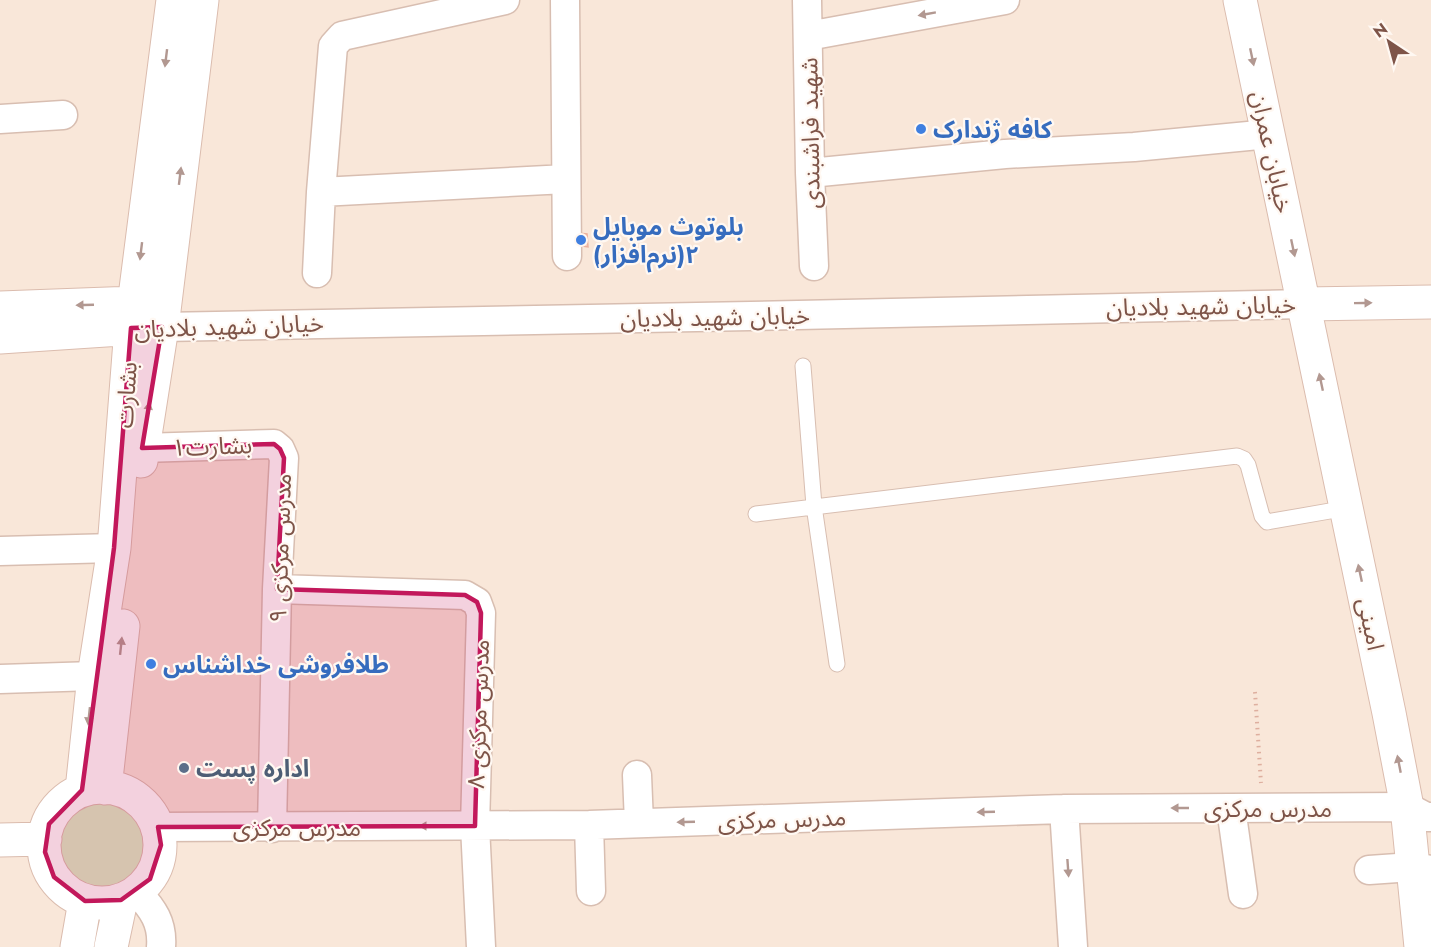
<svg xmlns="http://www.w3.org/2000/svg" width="1431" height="947" font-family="Jost,'Noto Sans Arabic',sans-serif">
  <rect width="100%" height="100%" fill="#fff4e9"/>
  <path fill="#f9e7d9" d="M0 0H1431V947H0Z"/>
  <path fill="#dbefc5" d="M58 847a44 44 0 1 1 88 0a44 44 0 1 1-88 0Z"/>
  <path fill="#f8cdbd" stroke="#ecb09b" stroke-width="1.5" d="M577 233 587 234 588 247 574 245Z"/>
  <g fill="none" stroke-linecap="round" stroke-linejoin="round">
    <g stroke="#d8beb1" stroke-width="17">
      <path id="lane" d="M803 366 814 506 837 664
        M756 514 1237 456 1244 459 1248 465 1262 516 1267 522 1347 508"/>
    </g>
    <g stroke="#d8beb1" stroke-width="31">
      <path id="street" d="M565 0 567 256
        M807 0 810 173 814 266
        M808 36 1005 0
        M0 119 63 115
        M810 173 1005 154 1134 147 1269 134
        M321 192 566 179
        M317 273 321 192 333 46 342 36 505 0
        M162 327 798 315 1305 304
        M142 448 274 444 280 449 284 458 277 589 272 828
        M0 551 114 548
        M277 589 465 595 477 602 481 613 475 826 481 947
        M0 679 94 676
        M637 775 639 823
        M1231 808 1243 894
        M1064 809 1073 947
        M589 825 591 891
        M158 827 589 825 1064 809 1407 807 1426 817H1431
        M1369 870 1412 867 1431 870
        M137 892C153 909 163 923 161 947"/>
    </g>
    <g stroke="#dbbcae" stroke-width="35">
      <path id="secondary" d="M1240 0 1389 713 1407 807 1421 947
        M1305 304 1431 302
        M0 308 135 303 157 304
        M0 337 151 327
        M141 461 162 327 202 0
        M44 845a58 58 0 1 1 116 0a58 58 0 1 1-116 0Z
        M105 788 123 626
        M82 790 94 676 114 548 131 328 173 0
        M0 840 45 839
        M77 947 85 901
        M111 947 121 900"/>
    </g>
    <path stroke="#deaf9f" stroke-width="4" stroke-dasharray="1.5 4.5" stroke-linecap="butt" d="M1255 692 1261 783"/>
    <use href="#lane" stroke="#fff" stroke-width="15"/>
    <use href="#street" stroke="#fff" stroke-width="28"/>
    <use href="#secondary" stroke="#fff" stroke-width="33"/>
  </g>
  <defs><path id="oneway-solid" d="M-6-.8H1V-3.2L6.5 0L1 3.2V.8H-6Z" transform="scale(1.5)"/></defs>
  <g fill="#b29891">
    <use href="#oneway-solid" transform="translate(927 14) rotate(170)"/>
    <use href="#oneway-solid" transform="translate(1252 57) rotate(78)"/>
    <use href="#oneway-solid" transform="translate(166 58) rotate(97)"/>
    <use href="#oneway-solid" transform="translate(180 176) rotate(-83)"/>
    <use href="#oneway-solid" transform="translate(1293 248) rotate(78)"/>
    <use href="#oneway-solid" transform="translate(141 251) rotate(97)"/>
    <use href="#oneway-solid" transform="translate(1363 303) rotate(-1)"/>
    <use href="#oneway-solid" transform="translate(85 305) rotate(178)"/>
    <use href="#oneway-solid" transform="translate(1321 382) rotate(-102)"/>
    <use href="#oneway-solid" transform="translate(148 411) rotate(-81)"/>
    <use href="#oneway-solid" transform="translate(1360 573) rotate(-102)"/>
    <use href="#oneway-solid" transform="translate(121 646) rotate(-84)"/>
    <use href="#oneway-solid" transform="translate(89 716) rotate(96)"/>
    <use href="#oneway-solid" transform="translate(1399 764) rotate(-101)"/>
    <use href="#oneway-solid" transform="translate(1180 808) rotate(180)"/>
    <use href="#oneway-solid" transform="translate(986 812) rotate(178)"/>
    <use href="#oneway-solid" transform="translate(686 822) rotate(178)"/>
    <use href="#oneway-solid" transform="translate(428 826) rotate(180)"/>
    <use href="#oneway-solid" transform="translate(1068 868) rotate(86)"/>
  </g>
  <path fill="#c2185b" fill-opacity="0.2" stroke="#c2185b" stroke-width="4.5" stroke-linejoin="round" d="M162 327 142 448 274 444 280 449 284 458 277 589 465 595 477 602 481 613 475 826 158 827 161 845 150 879 121 900 85 901 54 877 45 852 49 824 82 790 114 548 131 328Z"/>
  <g fill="#3f7fe0" stroke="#fff8f2" stroke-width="2">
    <circle cx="921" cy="129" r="6"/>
    <circle cx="581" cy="240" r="6"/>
    <circle cx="151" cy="664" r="6"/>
  </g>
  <circle fill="#5c6f8a" stroke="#fff8f2" stroke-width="2" cx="184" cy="768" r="6"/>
  <g text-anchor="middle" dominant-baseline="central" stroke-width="4.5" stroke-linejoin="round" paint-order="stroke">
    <g font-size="24" font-weight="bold" fill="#366cbe" stroke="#fff8f2" text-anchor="start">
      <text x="933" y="129">کافه ژندارک</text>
      <text x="593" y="226">بلوتوث موبایل<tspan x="593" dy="28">(نرم‌افزار)۲</tspan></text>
      <text x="163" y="664">طلافروشی خداشناس</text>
    </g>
    <g font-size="24" fill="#7e5448" stroke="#fff8f2">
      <text transform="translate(810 133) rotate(-91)">شهید فراشبندی</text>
      <text transform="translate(1272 152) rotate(78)">خیابان عمران</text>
      <text transform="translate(1201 306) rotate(-1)">خیابان شهید بلادیان</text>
      <text transform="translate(715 317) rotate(-1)">خیابان شهید بلادیان</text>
      <text transform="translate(229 326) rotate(-2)">خیابان شهید بلادیان</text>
      <text transform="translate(126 395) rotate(-86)">بشارت</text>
      <text transform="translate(212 446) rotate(-2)">بشارت۱</text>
      <text transform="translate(280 548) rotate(-88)">مدرس مرکزی ۹</text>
      <text transform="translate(1371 624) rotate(78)">امینی</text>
      <text transform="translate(478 714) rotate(-88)">مدرس مرکزی ۸</text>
      <text x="1268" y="808">مدرس مرکزی</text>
      <text transform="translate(782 819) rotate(-2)">مدرس مرکزی</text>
      <text x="297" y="827">مدرس مرکزی</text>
    </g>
    <g font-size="24" font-weight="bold" fill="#4e5e75" stroke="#fff8f2" text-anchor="start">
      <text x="196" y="768">اداره پست</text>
    </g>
  </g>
  <g transform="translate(1389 42) rotate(324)" stroke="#fff8f2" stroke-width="4.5" paint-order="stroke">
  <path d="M0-4.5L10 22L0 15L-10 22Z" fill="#7e5448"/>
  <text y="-9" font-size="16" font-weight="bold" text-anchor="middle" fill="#7e5448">N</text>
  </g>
</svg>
